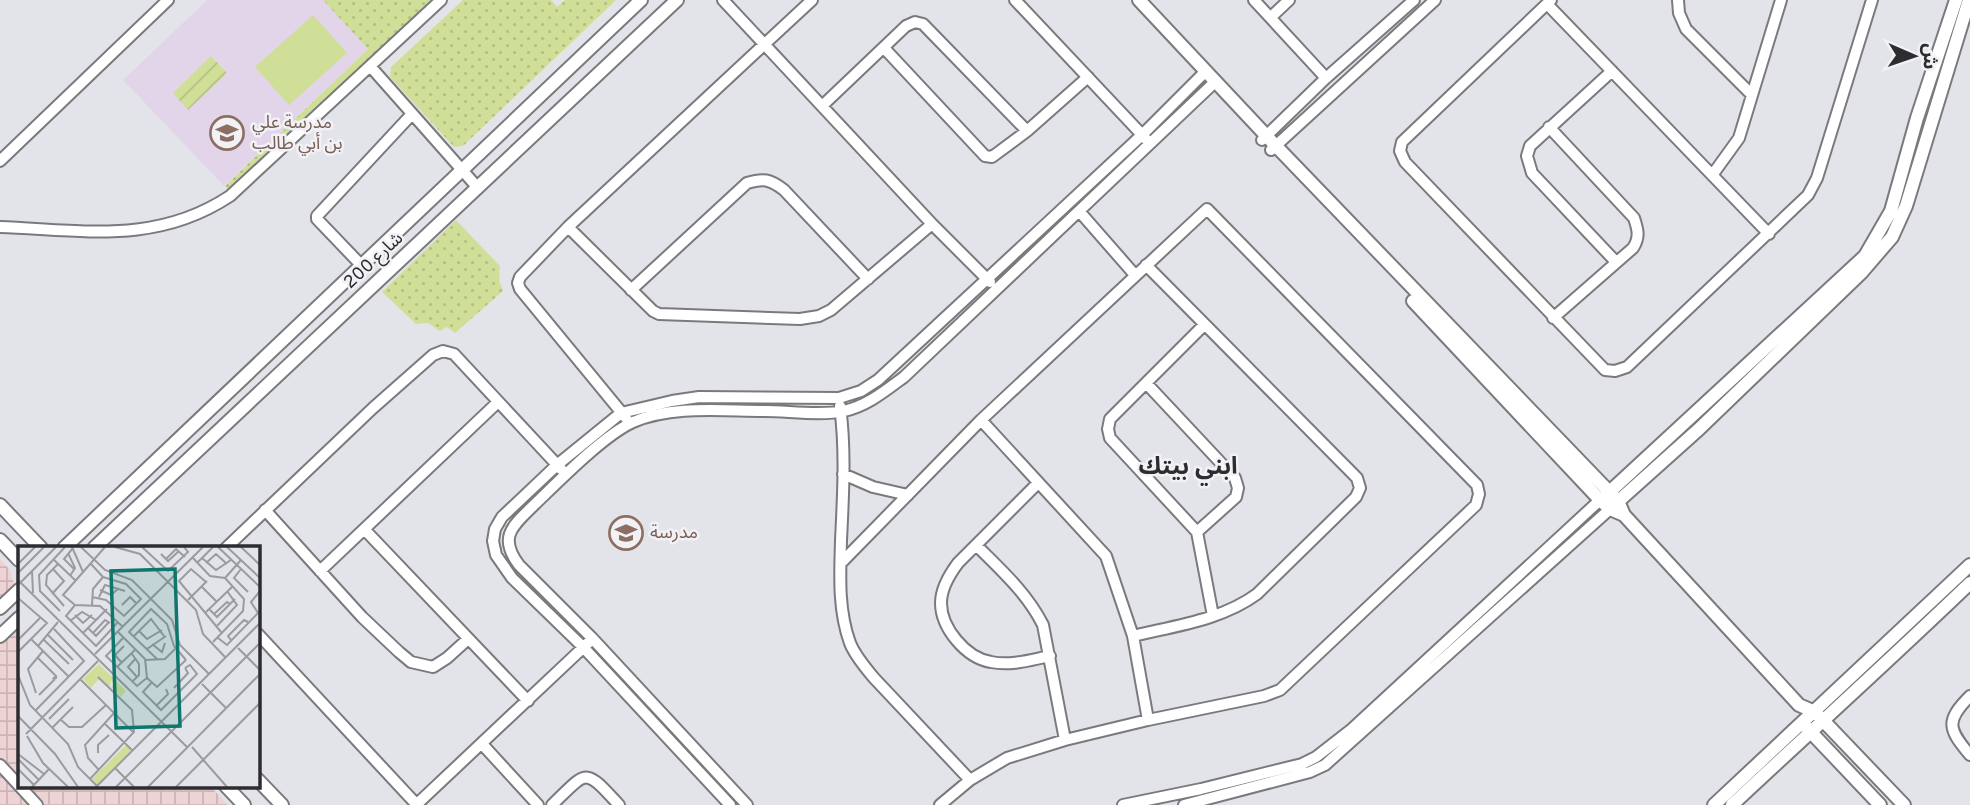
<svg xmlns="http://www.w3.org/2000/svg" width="1970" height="805" font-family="Overpass,'Noto Sans Arabic',sans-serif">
  <defs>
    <pattern id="industrial-grid" width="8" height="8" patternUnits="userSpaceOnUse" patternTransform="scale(1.75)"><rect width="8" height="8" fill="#eed3d5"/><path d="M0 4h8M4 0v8" fill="none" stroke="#ccb5b7"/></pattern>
    <pattern id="park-dots" width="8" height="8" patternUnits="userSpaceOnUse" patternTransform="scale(1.75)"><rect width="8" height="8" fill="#d0df97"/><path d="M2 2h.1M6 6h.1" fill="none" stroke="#b3c082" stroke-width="1.8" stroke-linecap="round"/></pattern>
    <pattern id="garden-furrows" width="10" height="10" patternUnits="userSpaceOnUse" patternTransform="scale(1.75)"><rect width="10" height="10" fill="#d0df97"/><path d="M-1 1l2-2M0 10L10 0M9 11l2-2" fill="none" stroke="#b3c082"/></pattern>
  </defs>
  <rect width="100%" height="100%" fill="#e3e4e9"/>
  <path fill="url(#industrial-grid)" d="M0 559 10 570 15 587 0 601Z
    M19 625V786H210L228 805H0V643Z"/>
  <path fill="#e2d5e9" d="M207 0H323L369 48 224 186 123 80Z"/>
  <path fill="#d0df97" d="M313 15 347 53 289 105 255 67Z"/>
  <path fill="url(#park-dots)" d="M323 0H433L231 193 225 186 368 49Z
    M463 0H551L557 7 565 0H616L463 146 454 147 390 77 391 67Z
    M456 220 500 266 499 280 503 291 455 333 447 327 440 331 428 323 416 324 382 292Z"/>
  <path fill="url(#garden-furrows)" d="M211 56 227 73 188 110 173 93Z"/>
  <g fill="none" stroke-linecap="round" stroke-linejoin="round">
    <g stroke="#7a7a7e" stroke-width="14">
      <path id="minor" d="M723 0 932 224 990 282
        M1015 0 1146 139
        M1254 0 1326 78
        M1551 0 1402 142 1400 151 1405 162 1605 370 1615 371 1627 367 1808 195 1817 178 1872 0
        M1678 0 1679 13 1686 29 1752 95
        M1547 4 1769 234
        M1271 17 1289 0
        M884 48 985 156 992 157 1027 131 1088 77
        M370 66 478 188
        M1612 71 1530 146 1527 156 1532 173 1616 262
        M822 106 906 26 915 22 923 24 1027 131
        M1549 127 1634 218C1638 230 1640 237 1633 248L1553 318
        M1262 140 1326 78 1414 0
        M1271 150 1435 0
        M0 161 168 0
        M1713 174 1739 138 1781 0
        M1079 211 1135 275
        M0 227C83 230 156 245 230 196L441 0
        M568 227 653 311 659 314 800 319 819 316 831 310 932 224
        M362 266 317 219V216L412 114
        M631 290 747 183C763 178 770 179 784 190L868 279
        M1204 325 1110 419 1108 429 1110 438 1197 532 1213 616
        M1146 383 1235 478 1238 488 1236 497 1197 532
        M840 406C846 451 843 497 841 541 840 575 838 610 850 643 855 656 865 667 874 678L970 780
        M626 418 520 289 518 283 520 277 568 227 812 0
        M981 420 1106 556 1133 636 1148 720
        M843 474 873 487 908 495
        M1038 483 958 563C949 575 941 588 941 603 941 628 966 658 991 662 1011 666 1030 660 1050 656
        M265 510 362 617 399 652 411 662 433 667 447 658 468 639
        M364 529 528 701
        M976 545C1001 570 1027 593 1043 625L1065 740
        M226 548 373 408 433 355 443 351 454 354 561 469
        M841 563 981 420 1207 209 1477 485 1479 494 1476 505 1280 690 1264 696 1148 720 1065 740 1007 758 970 780 940 805
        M320 571 498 402
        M257 633 417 805
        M1133 636C1174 626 1222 620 1257 594L1356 497 1360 488 1357 478 1146 265
        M1970 696C1945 721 1948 729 1970 755
        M482 744 538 805
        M0 765 37 805
        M416 805 588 643
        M552 805C588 770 584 767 619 805
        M730 805 583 647 512 578 496 555 493 541 495 529 502 517 557 465 621 413 672 401 699 397 839 398 861 391 878 380 1142 135 1206 71
        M747 805 592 638 519 565C497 536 514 525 535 504 559 481 604 435 633 422 673 405 722 411 765 411 788 411 821 416 844 411 867 406 885 391 904 377L1216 81
        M1123 805 1201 789 1302 764 1316 757 1352 729 1600 500
        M1184 805 1310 772 1325 765 1610 509"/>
    </g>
    <g stroke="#7a7a7e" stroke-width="16">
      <path id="tertiary" d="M1139 0 1275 145 1618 501 1624 515 1799 705 1815 712 1904 805
        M1413 301 1600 500 1610 509 1624 515
        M1603 498 1865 256 1891 211 1917 118 1956 0
        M0 505 41 548
        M1613 506 1699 429 1861 273 1892 237 1906 206 1969 0
        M0 540 19 560
        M64 548 641 0
        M94 548 677 0
        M0 608 19 590
        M0 636 19 618
        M1806 727 1880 805
        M257 779 282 805
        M226 786 244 805
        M1714 805 1970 565
        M1732 805C1811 731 1892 658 1970 583"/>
    </g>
    <use href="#minor" stroke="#fff" stroke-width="10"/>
    <use href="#tertiary" stroke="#fff" stroke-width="12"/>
  </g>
  <defs>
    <g id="school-ring" transform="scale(1.75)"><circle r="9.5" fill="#f1f1f6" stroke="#8d6e63" stroke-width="1.5"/><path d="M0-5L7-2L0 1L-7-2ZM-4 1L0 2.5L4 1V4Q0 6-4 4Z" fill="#8d6e63"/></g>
  </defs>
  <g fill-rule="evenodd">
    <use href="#school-ring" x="227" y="133"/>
    <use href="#school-ring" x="626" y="533"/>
  </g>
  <g text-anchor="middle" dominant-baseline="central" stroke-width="5" stroke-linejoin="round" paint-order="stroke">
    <g font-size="18" fill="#785e54" stroke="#f1f1f6" text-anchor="start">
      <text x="252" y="123">مدرسة علي<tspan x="252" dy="21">بن أبي طالب</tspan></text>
      <text x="650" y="533">مدرسة</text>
    </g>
    <g font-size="18" fill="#2d2d2f" stroke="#f1f1f6">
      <text transform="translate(374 261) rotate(-43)">شارع 200</text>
    </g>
    <g font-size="24" font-weight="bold" fill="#2d2d2f" stroke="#f1f1f6">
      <text x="1188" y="468">ابني بيتك</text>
    </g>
  </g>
  <g transform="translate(18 546)">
    <rect width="242" height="242" fill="#e3e4e9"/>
    <path d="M81 118 108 145 103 151 93 141 97 138 93 134 92 141 81 133 73 142 65 133ZM108 199 113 204 79 239 74 233Z" fill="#d0df97"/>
    <path fill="none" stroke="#9a9b9f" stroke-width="2" d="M54 1 65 26M63 1 87 24 114 34 154 74 162 99 191 128M87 1 45 49 57 59 82 60 105 81M97 1 122 8 178 64 185 88 207 111M124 1 150 25 170 6 166 1M200 1 242 41M209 1 242 32M223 1 242 19M55 2 46 13 57 24M50 7 57 22 52 30M143 8 150 15 161 5M174 11 192 30 207 32 226 53 225 65 195 96M184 12 198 24 213 14M35 13 57 34M148 13 158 3 167 11M179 17 195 1M188 17 198 8 209 18M0 18 17 1M40 18 29 29 28 39 46 60M73 18 85 31 108 38 123 53 106 70 88 54 74 51M223 23 216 32 230 46M14 25 15 47M1 26 26 1M207 32 223 14M0 34 169 201M188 36 173 23 161 35 203 86M0 39 38 1M183 40 199 56M82 44 93 49 101 42M34 48 46 35 35 23M81 51 87 39 107 45M0 52 29 77 0 106M170 54 189 35M57 59 48 70 78 100 100 76M74 59 75 43 85 31M104 59 112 51 119 58M191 63 199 71 217 53M42 65 22 45 21 29 47 1M188 66 214 41M240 67 233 56 242 45M196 68 209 56 212 58M57 69 65 77 74 69M52 75 64 66 78 74M198 81 219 59 209 45M70 82 78 90 91 76M121 85 129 93 144 84M100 86 127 113 129 132 139 141 168 114M65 87 89 63M75 87 87 74 92 77M30 89 55 114M116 90 133 73 146 90M106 91 88 110 119 140 130 131M200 92 209 99 242 65M13 93 51 131M0 94 23 71M26 94 51 118M213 94 210 90 226 74 230 76M134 98 144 106 147 97M20 100 40 76M220 102 242 124M129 103 148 90M77 108 185 1M114 108 121 118V129L114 136M19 111 38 130 36 132H38V130M118 112 110 121 119 131M127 114 147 113 157 103M140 114 111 86 133 63 149 78 156 100 168 114M104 117 97 109 106 100M99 121 118 103M0 129 12 159 50 198 60 221 79 240M62 133 96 167 67 199 70 212 81 224M134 136 125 146 143 164 179 128 172 119 167 122M184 138 208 162M156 142 170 127 167 122M18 147 10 123 25 105M21 149 37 133M138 160 150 148 148 143M17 165 66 115 36 83M96 167 115 186M0 170 37 208 60 241M31 173 51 153M42 173 51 181H64L88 159M86 177 115 205M34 182 55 161M8 188 80 115M9 190 25 217 50 241M174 201 209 241M80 207V199L91 189M0 208 26 228M0 213 21 234M97 222 116 241M0 223 16 239M72 233 116 186 114 164 80 131M14 241 31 223M78 241 242 77M98 241 242 97M130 241 242 128M158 241 242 157"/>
    <path fill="#0f766e" fill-opacity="0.15" stroke="#0f766e" stroke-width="3.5" d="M157 23 162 180 98 182 93 25Z"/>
    <rect width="242" height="242" fill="none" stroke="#2d2d2f" stroke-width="3.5"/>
  </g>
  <g transform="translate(1914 56) rotate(92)" stroke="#f1f1f6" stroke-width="5" paint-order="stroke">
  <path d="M0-5L12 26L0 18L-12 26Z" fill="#2d2d2f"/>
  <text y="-10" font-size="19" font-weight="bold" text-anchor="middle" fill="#2d2d2f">ش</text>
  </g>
</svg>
